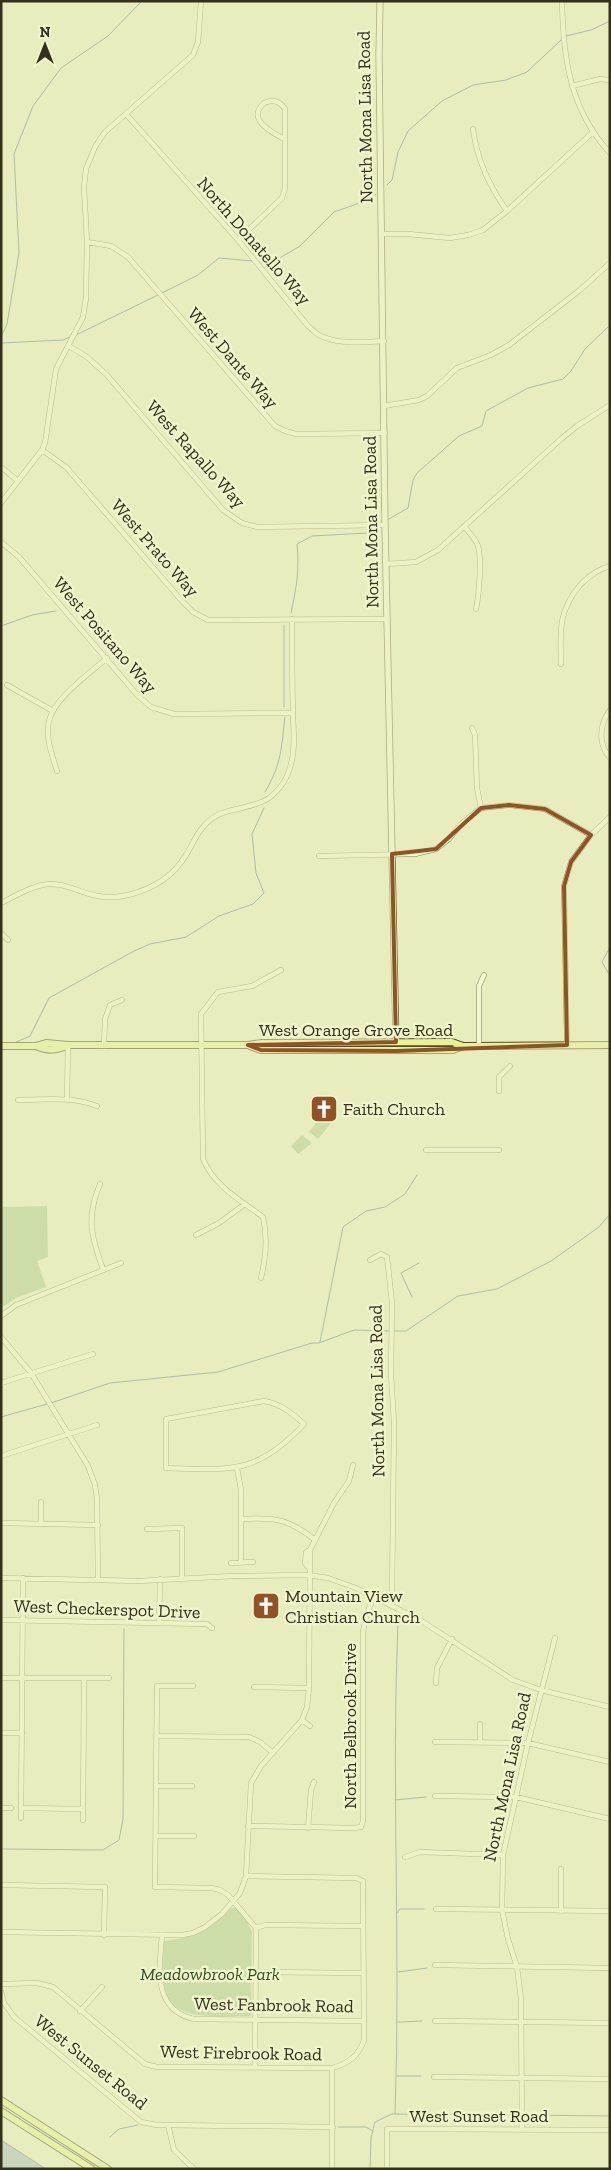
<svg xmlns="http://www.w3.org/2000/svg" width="611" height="2170" font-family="'Zilla Slab',serif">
  <rect width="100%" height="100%" fill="#e7edbc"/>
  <path fill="#accb90" d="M321 1116 331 1123 318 1139 309 1132Z
    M302 1135 312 1143 298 1154 291 1146Z
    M47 1206 48 1257 37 1261 46 1287 16 1298 1 1308V1207Z
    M231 1908H237L247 1920 252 1932 251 2016C225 2015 174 2024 165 1991 161 1976 164 1957 164 1941 195 1937 210 1931 231 1908Z"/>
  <path fill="#a0babe" stroke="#68858b" d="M1 2140 46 2169H1Z"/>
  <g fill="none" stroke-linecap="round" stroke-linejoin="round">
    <path stroke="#68858b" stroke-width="1" d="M566 36 591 30 610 21
      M387 185 392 180 398 152 408 131 442 101 473 85 506 80 527 72 561 40
      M259 262 278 259 300 246 334 212 368 200 376 194
      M162 293 198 275 219 258 253 261
      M76 335 158 295
      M1 337 7 324 19 253 14 154 33 106 61 68 108 36 142 1
      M1 343 63 340 70 337
      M387 520 408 508 413 480 417 473 459 436 482 426 486 411 528 388 563 379 571 371 585 349 610 325
      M291 613C296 590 300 568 297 544L312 536 367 533 381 526
      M1 626 32 615 56 611
      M284 707V625
      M265 792C282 763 281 749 285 717
      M610 947 602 962 610 976
      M14 1043 30 1036 49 998 134 951 150 944 186 937 219 916 253 904 264 893 256 873 252 834 264 808
      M412 1297 401 1273 419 1263
      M393 1331H406L458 1296 497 1289 551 1261 599 1227 610 1214
      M320 1342 343 1227 366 1211 385 1207 405 1194 417 1175
      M51 1403 110 1383 218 1372 312 1343H319L354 1330 389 1331
      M1 1417 47 1404
      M395 1800 426 1797
      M1 1849 103 1850 119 1840 123 1819 124 1629
      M397 1913 400 1909H424
      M398 1972 427 1968
      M398 2022 422 2021
      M397 2076H421
      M395 2114C401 1949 391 1785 398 1621
      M523 2115 610 2116
      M338 2127H366L373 2131
      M110 2137 119 2129 138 2125
      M370 2169 371 2138 375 2122 392 2114 519 2115"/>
    <g stroke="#848256" stroke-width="5.5">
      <path id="street" d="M562 1C563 58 570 110 610 153
        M572 86 600 79 608 80
        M126 114 238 240 308 326C312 329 316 334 321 336 340 345 364 342 384 341
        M473 129C477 160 489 186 507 211
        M382 234H408L450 238 468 235 483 230 507 211 593 132
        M238 240 282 198 285 188V109C280 101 273 99 264 103 246 119 271 132 284 139
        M87 242 111 246 128 257 275 426 285 431 296 434 385 433
        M69 346 87 357 106 374 223 510 242 523 257 527 385 525
        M384 406 419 400 427 396 457 368 491 355 509 345 580 290 610 263
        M42 450 66 467 182 601 193 612 208 620 387 619
        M1 467 18 481
        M1 503 42 450 45 443 56 369 83 317 86 298 87 242 84 187 86 169 95 147 105 132 193 55 198 42 201 1
        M465 527C469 533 476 539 478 546 482 560 479 595 476 609
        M1 542 19 557 138 696 151 707 174 714 293 713
        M386 564 416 562 438 550 561 439 577 426 610 405
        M561 664C560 632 558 610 581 584 589 576 598 569 610 566
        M7 685 53 711
        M610 710C599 725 598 744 610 758
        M472 728 475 735 477 788 481 808
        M57 771C52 755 45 737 49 721 54 698 89 674 107 658
        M319 856 415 854 436 849 449 839 460 825 481 808 509 805 545 809 591 835
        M1 903C17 895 33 885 50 884 67 883 82 894 98 896 107 898 119 897 128 895 153 889 173 877 186 855 192 846 196 834 204 826 221 805 248 812 269 798 280 790 288 777 291 764 296 747 293 728 293 711 292 680 292 650 292 619
        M1 933 8 940
        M567 1045 564 886 571 862 591 835 610 817
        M104 1046 105 1019 110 1005 122 1000
        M479 1046V986L484 975
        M499 1091V1077L510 1066
        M67 1099 68 1045
        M18 1100C44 1100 72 1096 97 1106
        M426 1150H499
        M100 1184C86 1218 91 1236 103 1269
        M196 1235 219 1223 245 1204
        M370 1260 381 1254 387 1257 392 1302 391 1374 394 1423 392 1597 390 1604
        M261 1278C266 1257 268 1238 263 1217 240 1200 214 1186 203 1159L201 1014 218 992 252 986 281 970
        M1 1316 16 1305 121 1263
        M1 1337 31 1373 88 1466 95 1485 97 1499 98 1579
        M1 1383 93 1354
        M264 1401C281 1404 292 1413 304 1424 257 1475 230 1470 166 1468V1419Z
        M1 1456 97 1425
        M237 1468 241 1490V1562
        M242 1519C275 1517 289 1519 315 1540
        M1 1523 98 1525
        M41 1524V1502
        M147 1529 182 1528V1577
        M231 1563 253 1562
        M309 1568 305 1563 306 1552 310 1550 334 1503 349 1481 353 1465
        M1 1578 139 1581 233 1576 308 1575 328 1578 356 1588 420 1620 513 1680 541 1690 610 1707
        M1 1620 207 1624 212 1628
        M159 1623 160 1579
        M1 1678H109
        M436 1683 437 1668 452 1639
        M193 1686H157L155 1887 212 1888 220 1890 228 1895 256 1928 255 2067
        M254 1687 309 1688
        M302 1720 310 1726
        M480 1724V1742
        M1 1733H22
        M157 1736 249 1737 260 1742 273 1753
        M435 1742 528 1743 610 1762
        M156 1786H192
        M435 1796 516 1797 610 1819
        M1 1808H11
        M21 1808 83 1809
        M21 1818 23 1578
        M83 1820 84 1678
        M248 1826 354 1828 361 1827
        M361 1827 363 1821V1631L367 1613 374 1597
        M308 1828 311 1790 314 1782
        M156 1836H194
        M405 1857 420 1852 503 1855
        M1 1885 105 1887 104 1935
        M436 1909 610 1911
        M561 1911V1869
        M256 1928 265 1925 363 1926
        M1 1932 182 1935 193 1933 205 1927 222 1914 240 1893 246 1876 251 1783 261 1766 302 1720 307 1707 309 1688 310 1550
        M162 1936C159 1969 153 2010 194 2019L363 2021
        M435 1965 610 1968
        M256 1972 363 1973
        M1 1984 37 1983 53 1987 145 2064 157 2067 332 2068C348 2064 359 2056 364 2040L363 1881 356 1878 246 1876
        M1 1991 4 2003 14 2017 141 2122 157 2125 333 2127
        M80 2011 102 1987
        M435 2021 610 2023
        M332 2068V2169
        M434 2077 610 2079
        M168 2125 174 2150 194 2169
        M522 2130 521 1999 517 1967 508 1939 502 1910 503 1855 528 1743 555 1638
        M387 2169V2129L610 2130"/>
    </g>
    <g stroke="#666239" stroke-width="7">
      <path id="secondary" d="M380 1 379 55 385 525 396 1042"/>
    </g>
    <g stroke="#514d2a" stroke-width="8">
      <path id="primary" d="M1 1046H36L46 1043 68 1045H248L262 1043 452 1042 463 1046 610 1045
        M36 1046C48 1051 56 1051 68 1045
        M250 1046 261 1050H453L463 1046
        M1 2100 108 2169
        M1 2111 92 2169"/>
    </g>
    <use href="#street" stroke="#f4f8ce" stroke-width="4.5"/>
    <use href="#secondary" stroke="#f4f8ce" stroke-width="5.5"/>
    <use href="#primary" stroke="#e8f292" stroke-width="6"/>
  </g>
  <path d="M0 0H611V2170H0ZM509 805 545 809 591 835 571 862 564 886 567 1045 396 1051 261 1050 248 1045 396 1042 392 854 436 849 481 808Z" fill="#e7edbc" fill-opacity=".55" fill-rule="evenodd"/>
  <path fill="none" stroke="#935226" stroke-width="4" stroke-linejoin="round" d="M509 805 545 809 591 835 571 862 564 886 567 1045 396 1051 261 1050 248 1045 396 1042 392 854 436 849 481 808Z"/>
  <defs>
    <g id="church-square" transform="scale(1.4375)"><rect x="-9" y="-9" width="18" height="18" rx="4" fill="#935226" stroke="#f0f5cb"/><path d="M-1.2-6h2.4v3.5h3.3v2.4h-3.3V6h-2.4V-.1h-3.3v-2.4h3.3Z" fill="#fff"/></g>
  </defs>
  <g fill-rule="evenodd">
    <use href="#church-square" x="324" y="1109"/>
    <use href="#church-square" x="266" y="1606"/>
  </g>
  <g text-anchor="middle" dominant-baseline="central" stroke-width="5" stroke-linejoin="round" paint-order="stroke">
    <g font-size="18" fill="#33311b" stroke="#f0f5cb">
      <text transform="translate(365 117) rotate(-91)">North Mona Lisa Road</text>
      <text transform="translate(254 241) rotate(49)">North Donatello Way</text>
      <text transform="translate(233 358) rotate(49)">West Dante Way</text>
      <text transform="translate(196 454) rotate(48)">West Rapallo Way</text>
      <text transform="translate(371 522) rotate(-91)">North Mona Lisa Road</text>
      <text transform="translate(155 548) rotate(49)">West Prato Way</text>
      <text transform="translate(105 635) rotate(49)">West Positano Way</text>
      <text x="356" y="1030">West Orange Grove Road</text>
      <text transform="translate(377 1391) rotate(-91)">North Mona Lisa Road</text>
      <text transform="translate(107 1609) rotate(2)">West Checkerspot Drive</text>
      <text transform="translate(350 1726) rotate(-90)">North Belbrook Drive</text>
      <text transform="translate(507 1777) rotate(-78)">North Mona Lisa Road</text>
      <text transform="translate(274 2005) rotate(1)">West Fanbrook Road</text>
      <text transform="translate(241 2053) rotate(1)">West Firebrook Road</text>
      <text transform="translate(91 2062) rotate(39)">West Sunset Road</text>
      <text x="479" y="2116">West Sunset Road</text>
    </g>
    <g font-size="18" fill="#33311b" stroke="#f0f5cb" text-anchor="start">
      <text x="343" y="1109">Faith Church</text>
      <text x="285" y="1596">Mountain View<tspan x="285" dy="21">Christian Church</tspan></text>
    </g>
    <g font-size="18" font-style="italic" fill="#315021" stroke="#f0f5cb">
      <text x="210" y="1974">Meadowbrook Park</text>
    </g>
  </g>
  <rect width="611" height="2170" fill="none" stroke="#33311b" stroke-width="5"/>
  <g transform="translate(45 45)" stroke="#f0f5cb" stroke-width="4" paint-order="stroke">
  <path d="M0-4L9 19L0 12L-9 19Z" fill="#33311b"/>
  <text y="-8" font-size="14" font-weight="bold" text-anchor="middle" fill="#33311b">N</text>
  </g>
</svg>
